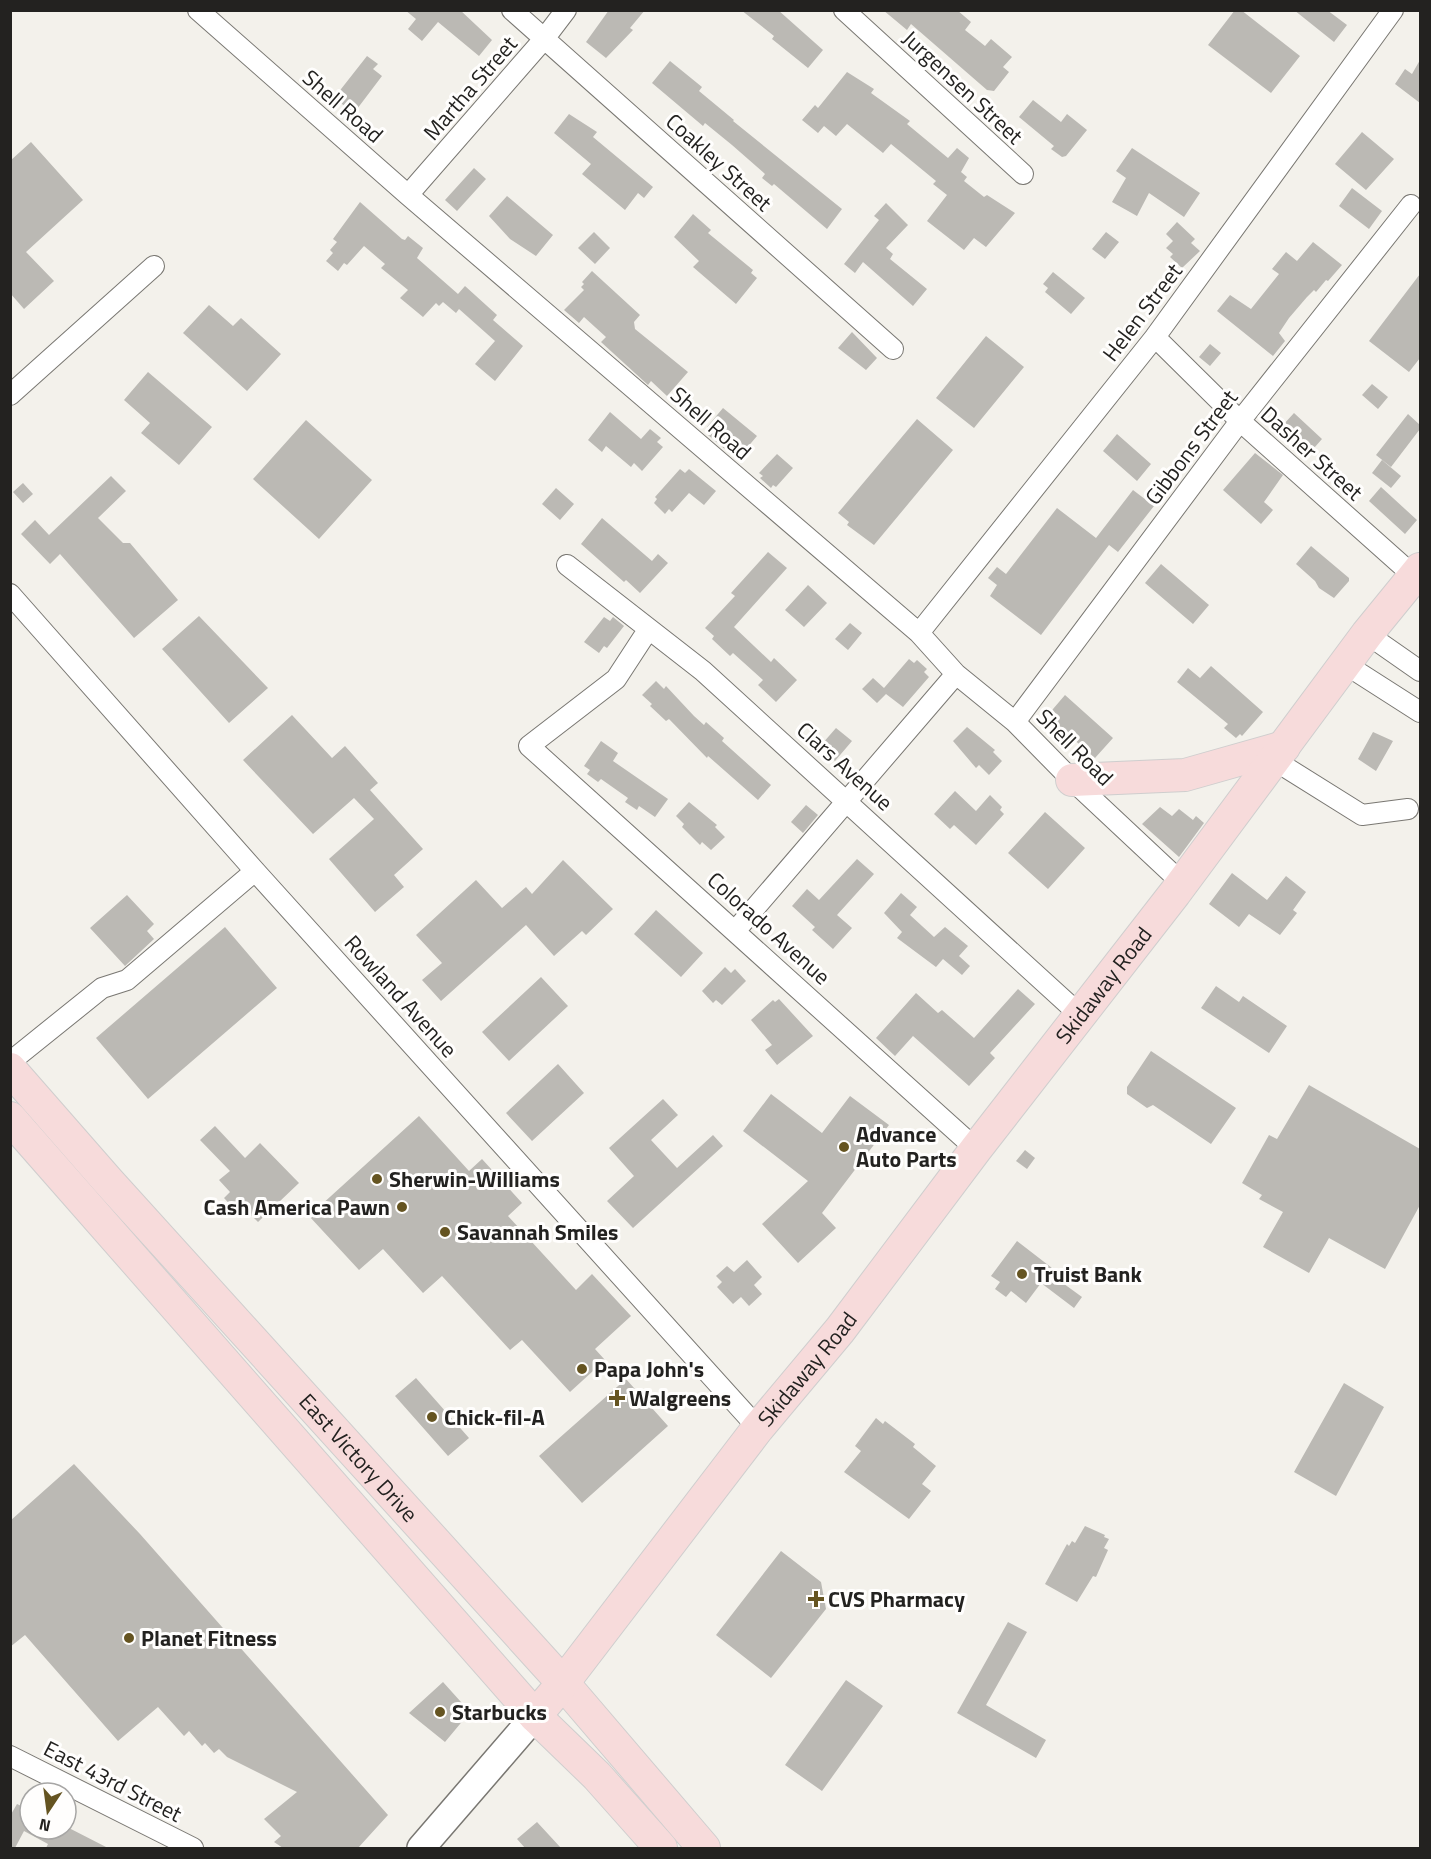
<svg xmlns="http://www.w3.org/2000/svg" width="1431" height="1859" font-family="'Titillium Web',sans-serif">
  <rect width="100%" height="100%" fill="#f3f1eb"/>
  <path fill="#bbb9b4" d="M405 10H460L492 40 479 56 438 22 422 41 408 29 416 19Z
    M609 10H645L630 28 633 30 606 58 586 42Z
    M741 10H778L823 50 808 68 772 39 774 36Z
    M883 10H957L971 22 965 30 985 46 991 39 1012 57 1003 67 1009 72 994 91 987 90 911 24 907 30Z
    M1235 10H1241L1300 56 1271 93 1208 45Z
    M1294 10H1327L1347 25 1334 42Z
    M367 56 378 64 373 69 382 76 354 113 334 98Z
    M1420 60V103L1395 84 1405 69 1412 74Z
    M670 61 702 87 699 91 734 120 733 121 842 209 827 229 774 184 772 186 762 178 765 174 732 145 705 123 703 126 652 83Z
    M847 72 874 89 871 93 910 121 907 124 948 158 957 148 969 158 961 172 967 177 964 181 984 197 987 195 1015 213 986 247 974 238 964 250 927 221 947 195 933 184 936 181 891 144 883 153 847 124 836 136 824 126 818 133 802 120 815 105 818 108Z
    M1033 100 1061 122 1067 114 1087 130 1066 156 1062 157 1051 149 1054 146 1019 117Z
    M569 114 597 132 593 137 653 187 644 198 638 193 625 210 582 174 591 164 554 133Z
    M1362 132 1394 159 1366 190 1335 164Z
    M31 142 83 200 26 252 54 281 24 309 10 293V161Z
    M1132 148 1200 193 1184 217 1149 193 1137 216 1112 202 1126 178 1116 171Z
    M474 168 486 179 457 211 445 200Z
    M1352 188 1382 211 1369 229 1339 206Z
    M507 196 553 235 536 256 510 239 489 216Z
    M360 202 402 239 405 240 408 236 423 248 417 258 458 294 465 286 497 315 493 320 523 346 495 381 475 364 495 341 459 309 456 313 443 302 439 306 436 303 423 317 400 298 408 290 381 268 385 264 364 246 347 265 344 263 338 271 326 261 333 253 330 250 337 242 333 239Z
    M886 203 908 225 886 248 893 254 890 259 927 289 913 306 863 262 855 273 844 264 879 220 874 216Z
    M693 214 711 230 708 233 753 270 751 273 757 278 736 304 693 267 699 261 674 237Z
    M1177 222 1195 239 1191 243 1200 251 1182 268 1170 257 1173 254 1166 248 1173 241 1166 234Z
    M594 232 610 248 595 264 578 248Z
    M1106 232 1119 242 1105 259 1092 249Z
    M1313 242 1342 265 1328 281 1326 280 1316 292 1314 290 1307 297 1289 318 1279 333 1285 341 1273 356 1217 311 1230 295 1251 309 1279 274 1272 269 1286 252 1297 261Z
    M592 271 640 315 634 322 635 329 688 372 667 396 651 381 648 385 601 342 606 337 584 317 579 323 564 310 584 290 581 287 584 284 582 282Z
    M1053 272 1085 298 1071 314 1045 292 1048 288 1043 284Z
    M1420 274V358L1409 372 1369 341Z
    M209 305 233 326 241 318 281 354 247 391 183 333Z
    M852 332 877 358 866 370 838 348Z
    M986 336 1024 367 974 428 936 398Z
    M1210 344 1221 353 1210 366 1199 357Z
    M148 372 212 427 179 465 141 433 150 423 124 400Z
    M1372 384 1388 397 1378 409 1362 395Z
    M723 408 757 436 740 456 736 452 733 456 708 435 711 431 707 427Z
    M610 412 641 439 650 429 661 438 657 442 663 447 642 471 634 463 631 467 606 446 602 452 588 440Z
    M1294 413 1322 439 1307 456 1282 433 1287 428 1283 425Z
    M1408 414 1420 425V429L1391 467 1376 455Z
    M917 419 953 450 874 545 847 525 849 522 838 513Z
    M306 420 372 480 319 539 253 479Z
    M1117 434 1151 464 1137 481 1103 451Z
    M1255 453 1283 475 1264 502 1273 510 1261 524 1223 490Z
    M777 454 793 468 776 487 773 485 771 488 760 478 763 476 759 473Z
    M1382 460 1401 476 1391 488 1372 473Z
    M680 469 685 473 689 469 716 491 704 505 689 493 672 512 669 509 665 514 654 503 657 499 655 497Z
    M111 476 126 491 98 518 123 543H130L178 600 134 638 60 554 50 564 21 534 35 520 49 535Z
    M23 483 33 494 23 503 13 492Z
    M1381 487 1417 520 1405 534 1369 501Z
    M556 488 574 504 560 520 542 504Z
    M1133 490 1154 506 1118 552 1109 545 1041 635 990 596 997 585 988 578 997 567 1006 574 1057 508 1096 538Z
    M602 518 652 561 658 554 668 563 640 593 626 580 624 582 581 544Z
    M1311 546 1349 578V581L1334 598 1319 588 1315 581 1296 564Z
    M768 552 787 568 734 627 771 662 774 658 797 680 776 702 758 685 763 680 733 653 730 656 712 639 714 636 705 628 735 596 731 593Z
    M1161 564 1209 605 1193 624 1145 583Z
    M808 585 827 603 804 627 785 610Z
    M199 616 268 688 229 723 162 649Z
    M604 617 610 621 613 617 624 626 607 648 604 646 599 653 584 642Z
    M850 623 862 633 848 650 835 639Z
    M909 659 914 663 917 660 927 669 924 672 929 677 903 707 886 694 877 703 862 689 873 678 884 688Z
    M1211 666 1263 712 1242 736 1240 734 1236 738 1224 728 1228 724 1177 682 1188 668 1200 678Z
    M656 681 664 689 666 686 694 716 704 725 706 722 724 738 722 741 771 785 758 800 708 756 707 758 669 719 666 721 650 706 652 704 642 695Z
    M1065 695 1113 738 1095 758 1047 716Z
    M292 715 332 758 345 746 378 783 370 790 423 849 394 875 404 887 375 912 329 859 374 819 354 798 313 834 243 760Z
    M967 727 995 750 993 752 1002 761 989 775 979 765 976 768 953 741Z
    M836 728 852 741 835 761 824 752 827 748 822 744Z
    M1373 732 1393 741 1376 771 1358 759Z
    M601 741 618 753 613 761 668 799 655 817 639 806 637 810 625 802 628 798 601 779 598 782 587 774 590 770 584 766Z
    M955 791 976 811 990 795 1002 807 1000 810 1004 814 976 845 954 825 950 829 934 814Z
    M689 802 717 825 715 827 725 837 711 850 702 842 700 845 682 827 684 824 676 816Z
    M806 805 818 815 803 833 791 822Z
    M1160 807 1172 816 1179 809 1193 820 1196 816 1204 823 1179 857 1142 824Z
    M1045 812 1085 848 1048 889 1008 853Z
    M857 859 874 874 837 915 852 928 833 949 812 930 815 927 792 906 807 889 819 900Z
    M563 860 613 909 586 935 582 931 554 956 526 925 441 1001 422 980 442 963 416 935 476 880 502 908 526 887 532 894Z
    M1232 873 1267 900 1286 876 1306 892 1293 910 1297 913 1280 935 1249 914 1239 927 1209 904Z
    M901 893 917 907 910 915 934 937 945 927 968 946 959 956 970 966 962 975 943 959 936 967 897 938 902 932 884 913Z
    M127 895 154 924 147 931 154 939 125 966 90 928Z
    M656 910 703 953 681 977 634 934Z
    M225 927 277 988 148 1099 96 1038Z
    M725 967 731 973 735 969 746 981 722 1005 716 1000 713 1003 702 991Z
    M541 977 568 1006 509 1061 482 1032Z
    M1216 986 1239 1002 1243 996 1287 1026 1269 1053 1201 1008Z
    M1018 989 1035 1004 990 1053 995 1058 969 1086 913 1036 895 1056 876 1038 916 993 938 1013 942 1010 974 1038Z
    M779 999 813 1036 777 1065 765 1050 772 1045 751 1020 773 1000 775 1002Z
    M1151 1051 1236 1108 1211 1144 1153 1105 1147 1108 1127 1094V1087Z
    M558 1064 584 1093 532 1141 506 1113Z
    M1309 1085 1420 1149V1205L1385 1269 1329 1238 1309 1273 1263 1247 1283 1212 1259 1199 1262 1195 1242 1183 1269 1135 1277 1139Z
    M771 1094 822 1133 850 1096 889 1125 822 1213 836 1228 798 1263 762 1224 808 1181 743 1131Z
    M663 1099 678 1115 651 1140 677 1168 713 1135 723 1146 633 1228 607 1201 634 1176 609 1148Z
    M419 1116 469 1171 482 1159 522 1203 508 1216 576 1290 592 1274 631 1316 595 1349 605 1360 570 1392 522 1340 510 1350 442 1276 423 1293 383 1249 359 1270 309 1216Z
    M215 1126 245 1158 260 1143 299 1183 258 1222 245 1209 240 1215 224 1198 230 1192 219 1180 230 1171 200 1140Z
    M1025 1150 1035 1158 1027 1169 1016 1161Z
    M1017 1241 1052 1268 1049 1273 1082 1297 1074 1308 1041 1283 1026 1303 1011 1291 1006 1297 995 1289 1000 1282 991 1276Z
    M747 1260 762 1277 754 1285 762 1294 749 1306 741 1297 733 1304 717 1287 722 1282 716 1276 727 1266 734 1272Z
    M416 1378 469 1438 448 1456 395 1396Z
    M626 1379 668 1426 582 1503 539 1456Z
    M1344 1383 1384 1407 1336 1496 1294 1472Z
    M876 1418 883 1424 885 1421 915 1444 913 1447 936 1466 922 1484 931 1491 909 1519 844 1472 861 1451 855 1446Z
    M74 1464 140 1534 388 1815 358 1848H283L274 1842 281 1836 264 1819 297 1792 227 1757 219 1749 214 1753 205 1743 202 1746 189 1731 184 1736 158 1707 118 1741 25 1635 10 1647V1521Z
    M1085 1526 1105 1535 1104 1537 1109 1539 1104 1548 1108 1550 1096 1577 1093 1576 1077 1602 1045 1584 1067 1544 1069 1546 1072 1541 1075 1543Z
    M781 1551 821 1582 826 1609 771 1678 716 1635Z
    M1008 1622 1027 1632 986 1705 1046 1740 1036 1758 957 1713Z
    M846 1680 883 1706 822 1791 785 1765Z
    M443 1682 470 1712 445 1742 409 1713Z
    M17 1804 30 1810V1829H66L67 1827 108 1848H46L48 1844 24 1831 15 1848H10V1816Z
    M537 1822 561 1848H525L517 1839Z"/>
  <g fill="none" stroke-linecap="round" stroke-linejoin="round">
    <g stroke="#797772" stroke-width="22">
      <path id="minor" d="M198 10 408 195 919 633 956 674 1015 722 1072 780 1182 883
        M512 10 893 349
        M844 10 1023 174
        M408 195 544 39 566 10
        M1155 337 1240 421 1415 577
        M10 395 154 266
        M567 565 703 671 1080 1015
        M10 594 255 871 758 1428
        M648 630 616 679 529 746 976 1149
        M919 633 1155 337 1393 10
        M1367 634 1420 671
        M1345 664 1420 712
        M1015 722 1240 421 1411 205
        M1274 760 1362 815 1408 809
        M736 930 956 674
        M10 1062 102 988 127 980 255 871
        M10 1756 193 1848"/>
    </g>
    <g stroke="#797772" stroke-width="30">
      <path id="secondary" d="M421 1848 535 1716"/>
    </g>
    <g stroke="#cfcece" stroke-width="34">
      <g id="primary">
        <path d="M1072 780 1185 775 1284 747"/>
        <path id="s1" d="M10 1069 108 1181 563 1683 704 1848"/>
        <path d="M10 1118 535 1716 597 1776 661 1848"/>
        <path id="s2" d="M535 1716 563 1683 758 1428 840 1330 976 1149 1175 893 1367 634 1420 569"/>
      </g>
    </g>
    <use href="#minor" stroke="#fff" stroke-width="20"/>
    <use href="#secondary" stroke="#fff" stroke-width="27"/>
    <use href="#primary" stroke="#f7dbdb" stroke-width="32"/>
  </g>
  <g fill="#655421" stroke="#fffefd" stroke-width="2">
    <circle cx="844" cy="1147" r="6"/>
    <circle cx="377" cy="1179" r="6"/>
    <circle cx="402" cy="1207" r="6"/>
    <circle cx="445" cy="1232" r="6"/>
    <circle cx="1022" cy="1274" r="6"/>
    <circle cx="582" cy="1369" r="6"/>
    <path d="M614 1389h6v6h6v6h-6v6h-6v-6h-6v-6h6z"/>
    <circle cx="432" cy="1417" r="6"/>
    <path d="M813 1590h6v6h6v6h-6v6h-6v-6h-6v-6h6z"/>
    <circle cx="129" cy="1638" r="6"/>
    <circle cx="440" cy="1712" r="6"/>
  </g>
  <g text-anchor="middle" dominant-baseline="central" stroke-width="6" stroke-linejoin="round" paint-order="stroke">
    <g font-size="22" fill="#232220" stroke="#fffefd">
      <text transform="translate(963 87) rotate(43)">Jurgensen Street</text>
      <text transform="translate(470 88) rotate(-49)">Martha Street</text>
      <text transform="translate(343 106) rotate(41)">Shell Road</text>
      <text transform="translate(719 162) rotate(42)">Coakley Street</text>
      <text transform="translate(1142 312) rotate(-53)">Helen Street</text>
      <text transform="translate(711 423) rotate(41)">Shell Road</text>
      <text transform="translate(1191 447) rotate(-53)">Gibbons Street</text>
      <text transform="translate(1312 453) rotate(42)">Dasher Street</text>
      <text transform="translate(1075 747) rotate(45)">Shell Road</text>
      <text transform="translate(845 766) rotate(42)">Clars Avenue</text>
      <text transform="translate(769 928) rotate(42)">Colorado Avenue</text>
      <text stroke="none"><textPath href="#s2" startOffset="926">Skidaway Road</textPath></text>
      <text transform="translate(401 996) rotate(48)">Rowland Avenue</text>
      <text stroke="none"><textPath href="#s2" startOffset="441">Skidaway Road</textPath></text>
      <text stroke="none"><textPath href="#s1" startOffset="522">East Victory Drive</textPath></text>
      <text transform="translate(113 1781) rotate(27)">East 43rd Street</text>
    </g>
    <g font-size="22" font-weight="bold" fill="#232220" stroke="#fffefd" text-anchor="start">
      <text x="856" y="1134">Advance<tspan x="856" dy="25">Auto Parts</tspan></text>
      <text x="389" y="1179">Sherwin-Williams</text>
      <text x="390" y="1207" text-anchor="end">Cash America Pawn</text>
      <text x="457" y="1232">Savannah Smiles</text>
      <text x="1034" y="1274">Truist Bank</text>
      <text x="594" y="1369">Papa John's</text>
      <text x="629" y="1398">Walgreens</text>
      <text x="444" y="1417">Chick-fil-A</text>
      <text x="828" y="1599">CVS Pharmacy</text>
      <text x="141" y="1638">Planet Fitness</text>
      <text x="452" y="1712">Starbucks</text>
    </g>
  </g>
  <rect width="1431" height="1859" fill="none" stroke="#232220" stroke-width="24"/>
  <g transform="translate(48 1811) rotate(193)"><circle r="28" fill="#fffefd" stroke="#a7a6a5" stroke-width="1.5"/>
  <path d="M0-4.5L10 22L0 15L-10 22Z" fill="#655421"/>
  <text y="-9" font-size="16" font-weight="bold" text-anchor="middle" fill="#232220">N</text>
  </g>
</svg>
